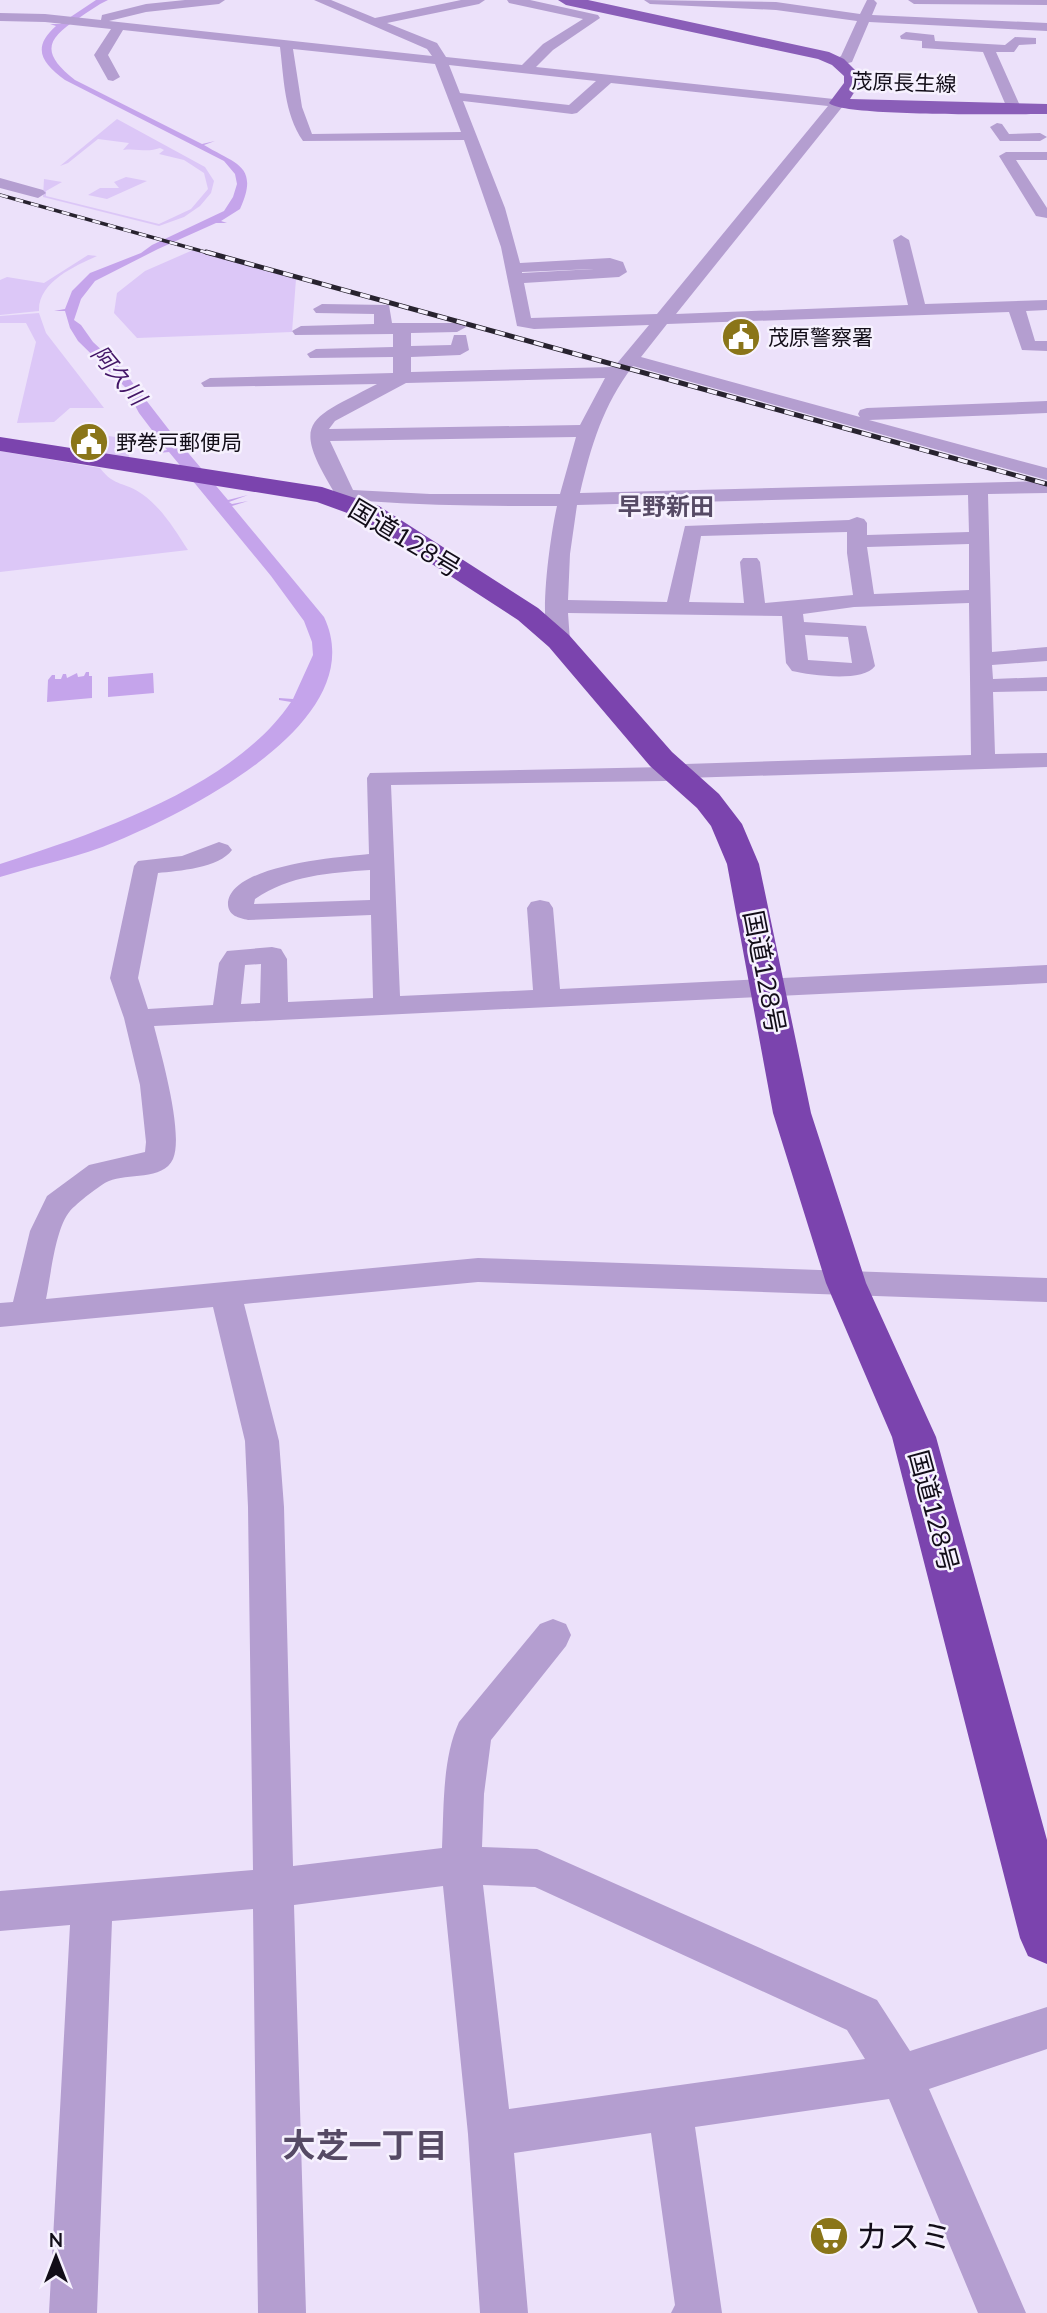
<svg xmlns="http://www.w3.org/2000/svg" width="1047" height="2313" font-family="Mulish,'Noto Sans JP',sans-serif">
  <rect width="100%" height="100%" fill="#ece1fa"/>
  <path fill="#dcc7f7" d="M117 119 205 167 214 181 211 193 200 206 184 217 159 226 43 197 44 179 62 182 46 191V196L159 224 191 209 208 189 204 173 184 160 159 154 164 150 160 148C147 153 137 148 123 150L129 143 98 139 68 163 60 166Z
    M126 177 147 181 107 199 88 195 100 188H119L114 182Z
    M193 250 296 279 292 332 137 338 114 313 117 293 145 271Z
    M88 255 97 256C75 266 38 282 39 311L0 315V280L7 277 44 283Z
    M39 313 46 333 104 408H70L54 422 17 423 36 342 26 323H0V316Z
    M109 436 127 439 129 457 92 451Z
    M0 451 100 468C114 487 126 482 142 494 162 508 175 530 188 550L0 572Z"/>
  <path fill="#c5a4eb" d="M96 0H108C97 5 88 12 79 18 44 40 42 54 75 80L202 144 215 141 204 145C235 164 260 165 240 209L221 221 227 223H216L158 249 95 281 81 299 74 320 81 325 93 342 122 369 173 435 228 500 248 495 229 502 232 504 248 501 232 506 324 617C373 720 191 810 117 841 80 857 39 865 0 877V864C94 834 234 787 291 702L279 700V698L293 699 313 655 312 642 304 621 271 576 169 452 148 454 167 450 139 413 125 387 78 341 70 328 65 311H54L65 309 72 291 90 273 141 253 152 245 224 211 233 197 237 184 235 174 224 161 65 80C42 63 31 48 56 26L50 24H60Z
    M86 672H89V676H92V698L47 702 48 680 52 675H55V679H61L63 674H66L67 678 77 673 78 677 84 676Z
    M153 673 154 693 108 697V677Z"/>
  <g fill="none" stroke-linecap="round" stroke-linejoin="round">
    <path fill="#b49ed0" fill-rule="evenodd" d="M185 0H225L219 4 146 12 109 21 432 56 427 49 314 0H331L375 18 461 0H485L479 4 387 23 437 43 446 57 522 65 543 44 583 19 509 3 507 0H530L598 15 600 18 553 50 536 67 843 100V106L676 314 908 305 893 240 901 235 909 240 925 304 1047 300V310L1026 311 1035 341H1047V351L1022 350 1009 312 667 324 641 357 860 417 858 414 860 410 867 408 1047 401V413L869 420 1047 468V480L633 366C603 405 591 446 580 493L1047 481V493L988 494 992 652 1047 647V661L992 665 993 679 1047 677V691L993 692 995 754 1047 753V767L685 778 665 781 391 785 400 996 533 990 527 908 531 902 540 900 549 902 553 908 560 989 1047 965V983L154 1026C161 1054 184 1133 173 1159 163 1181 127 1173 109 1181 101 1184 76 1204 70 1211 55 1229 51 1275 46 1299L478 1258 1047 1278V1302L478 1282 244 1304 279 1441 284 1507 293 1866 442 1848C444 1808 442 1759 459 1722L540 1624 553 1619 566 1624 571 1635 566 1646 491 1740 484 1794 482 1847 537 1849 877 2000 910 2051 1047 2007V2049L929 2089 1026 2313H978L889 2099 695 2127 722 2313H671L675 2305 651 2133 514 2153 528 2313H480L468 2134 443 1886 294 1905 306 2313H258L253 1909 112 1921 97 2313H49L70 1925 0 1931V1891L253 1870 248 1507 245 1441 213 1307 0 1327V1303L13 1302 30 1231 47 1196 89 1165 145 1152 146 1142 140 1085 124 1018 110 978 134 866 138 861 182 856 219 842 228 845 232 850C219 868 178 871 158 873L138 978 148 1009 213 1005 219 963 227 951 272 947 281 949 287 959 288 1002 373 998 371 915 248 920C239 918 229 916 228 905 227 865 340 857 369 854L367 778 370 773 665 767 685 764 971 755 969 603 854 607 803 614 804 622 866 626 875 666C863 683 810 675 792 671L786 663 782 616 568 613 570 641 567 646H551C537 625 551 532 557 506 493 506 429 506 365 501 354 501 344 507 333 504L330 500 336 495C289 419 309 420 377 384L204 387 201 383 210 378 393 373V357L310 358 307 354 316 349 393 347V334L295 335 292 331 301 326 374 324V314L316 313 313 309 322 304 389 305 392 323H463L466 327 457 332 411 333V346L451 345 454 335H466L469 350 460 355 411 357V372L614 367 649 325 534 329 517 326 501 247 464 140 303 141C284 113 284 79 280 47L123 30 108 55 120 77 113 81 108 80 94 55 111 29 45 22 0 21V13L45 14 101 20 102 15 146 4ZM293 49 435 64 461 132 312 134 302 107ZM449 65 596 81 569 105 460 93ZM611 83 828 106 657 314 531 318 524 283 619 277 627 272 623 262 610 258 520 263 505 208 463 101 572 114 577 113ZM594 269 522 273V272ZM605 378 580 425 329 429 335 421 406 383ZM576 437 560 494H430L353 490 330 441ZM968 495 969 532 867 535V523L864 519 857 517 849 520 685 526 667 602 568 600 570 554 577 505ZM847 532V553L853 595 765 603 760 562 757 558H743L740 562 744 603 689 602 701 536ZM969 544V590L874 594 867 547ZM805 635 848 637 852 663 808 660ZM370 870V900L254 904 255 899C290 875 329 873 370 870ZM261 964 260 1003 241 1004 245 965ZM483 1885 535 1887 847 2030 865 2059 509 2109Z
      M644 0 776 2 860 14 867 0H874L877 3 872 15 1047 23V31L869 22 852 62 838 66 831 62 841 56 857 21 776 10 650 4Z
      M908 0H1047V5L914 4Z
      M906 32 934 35 935 41 1005 45 1015 37 1036 38V44L1019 45 1014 52H996L1021 108 1014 112 1007 108 983 52 922 48V41L901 39 900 36Z
      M997 123 1002 124 1009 134 1040 133 1047 137 1040 141H1000L990 127Z
      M1006 152H1047V160H1016L1047 208V218L1036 216 999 156Z
      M0 178 43 190 46 193 38 198 0 188Z"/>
    <path fill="#8a5eb8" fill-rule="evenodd" d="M558 0H588L829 52 844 59 860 75V83L850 99 1047 104V114C1017 114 842 117 829 103L844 83V76L832 65 818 59 566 5Z"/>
    <path fill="#7b44ae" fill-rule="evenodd" d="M0 437 322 487 379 506 538 608 569 635 672 752 719 794 742 824 759 864 811 1113 866 1283 936 1437 1047 1840V1964L1028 1956 1020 1938 892 1437 826 1283 773 1113 727 864 711 826 697 808 650 766 549 647 518 620 361 518 317 502 0 451Z"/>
    <g stroke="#28232f" stroke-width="3.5">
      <path id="rail-far1" d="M0 195 212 254"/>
    </g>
    <g stroke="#28232f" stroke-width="5">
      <path id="rail" d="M206 252 1047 484"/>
    </g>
    <use href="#rail-far1" stroke="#f6f1fe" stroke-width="2.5" stroke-dasharray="8" stroke-linecap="butt"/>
    <use href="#rail" stroke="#f6f1fe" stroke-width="3.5" stroke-dasharray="10" stroke-linecap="butt"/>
  </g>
  <defs>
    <g id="civic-disc" transform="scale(2.0125)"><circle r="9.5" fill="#8a7519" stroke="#f6f1fe"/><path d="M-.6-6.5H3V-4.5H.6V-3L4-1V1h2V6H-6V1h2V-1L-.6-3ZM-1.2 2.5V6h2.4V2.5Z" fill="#fff"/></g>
    <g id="supermarket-disc" transform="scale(2.0125)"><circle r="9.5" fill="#8a7519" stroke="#f6f1fe"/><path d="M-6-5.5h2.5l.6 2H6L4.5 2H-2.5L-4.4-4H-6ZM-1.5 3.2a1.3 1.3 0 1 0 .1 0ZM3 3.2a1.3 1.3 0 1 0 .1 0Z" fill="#fff"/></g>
  </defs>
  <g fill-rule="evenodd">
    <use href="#civic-disc" x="741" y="337"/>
    <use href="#civic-disc" x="89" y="442"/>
    <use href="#supermarket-disc" x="829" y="2236"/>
  </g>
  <g text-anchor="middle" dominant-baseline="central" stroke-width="5" stroke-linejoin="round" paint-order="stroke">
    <g font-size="21" fill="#120d18" stroke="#f6f1fe">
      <text transform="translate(904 82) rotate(2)">茂原長生線</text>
    </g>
    <g font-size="21" fill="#120d18" stroke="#f6f1fe" text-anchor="start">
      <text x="768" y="337">茂原警察署</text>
      <text x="116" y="442">野巻戸郵便局</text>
    </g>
    <g font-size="23" font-style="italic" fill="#421466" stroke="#f6f1fe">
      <text transform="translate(119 375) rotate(50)">阿久川</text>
    </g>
    <g font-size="24" font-weight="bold" fill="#564a65" stroke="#f6f1fe">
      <text x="666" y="506">早野新田</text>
    </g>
    <g font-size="26" fill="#120d18" stroke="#f6f1fe">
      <text transform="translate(405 538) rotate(31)">国道128号</text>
      <text transform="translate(765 972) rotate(79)">国道128号</text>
      <text transform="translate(934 1511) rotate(75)">国道128号</text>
    </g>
    <g font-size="32" fill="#120d18" stroke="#f6f1fe" text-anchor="start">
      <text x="856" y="2236">カスミ</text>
    </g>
    <g font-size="33" font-weight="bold" fill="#564a65" stroke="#f6f1fe">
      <text x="365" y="2144">大芝一丁目</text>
    </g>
  </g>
  <g transform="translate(56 2257)" stroke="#f6f1fe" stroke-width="5" paint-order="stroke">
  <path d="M0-5L12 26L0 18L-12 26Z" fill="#120d18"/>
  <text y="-10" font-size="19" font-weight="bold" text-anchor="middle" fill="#120d18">N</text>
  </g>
</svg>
